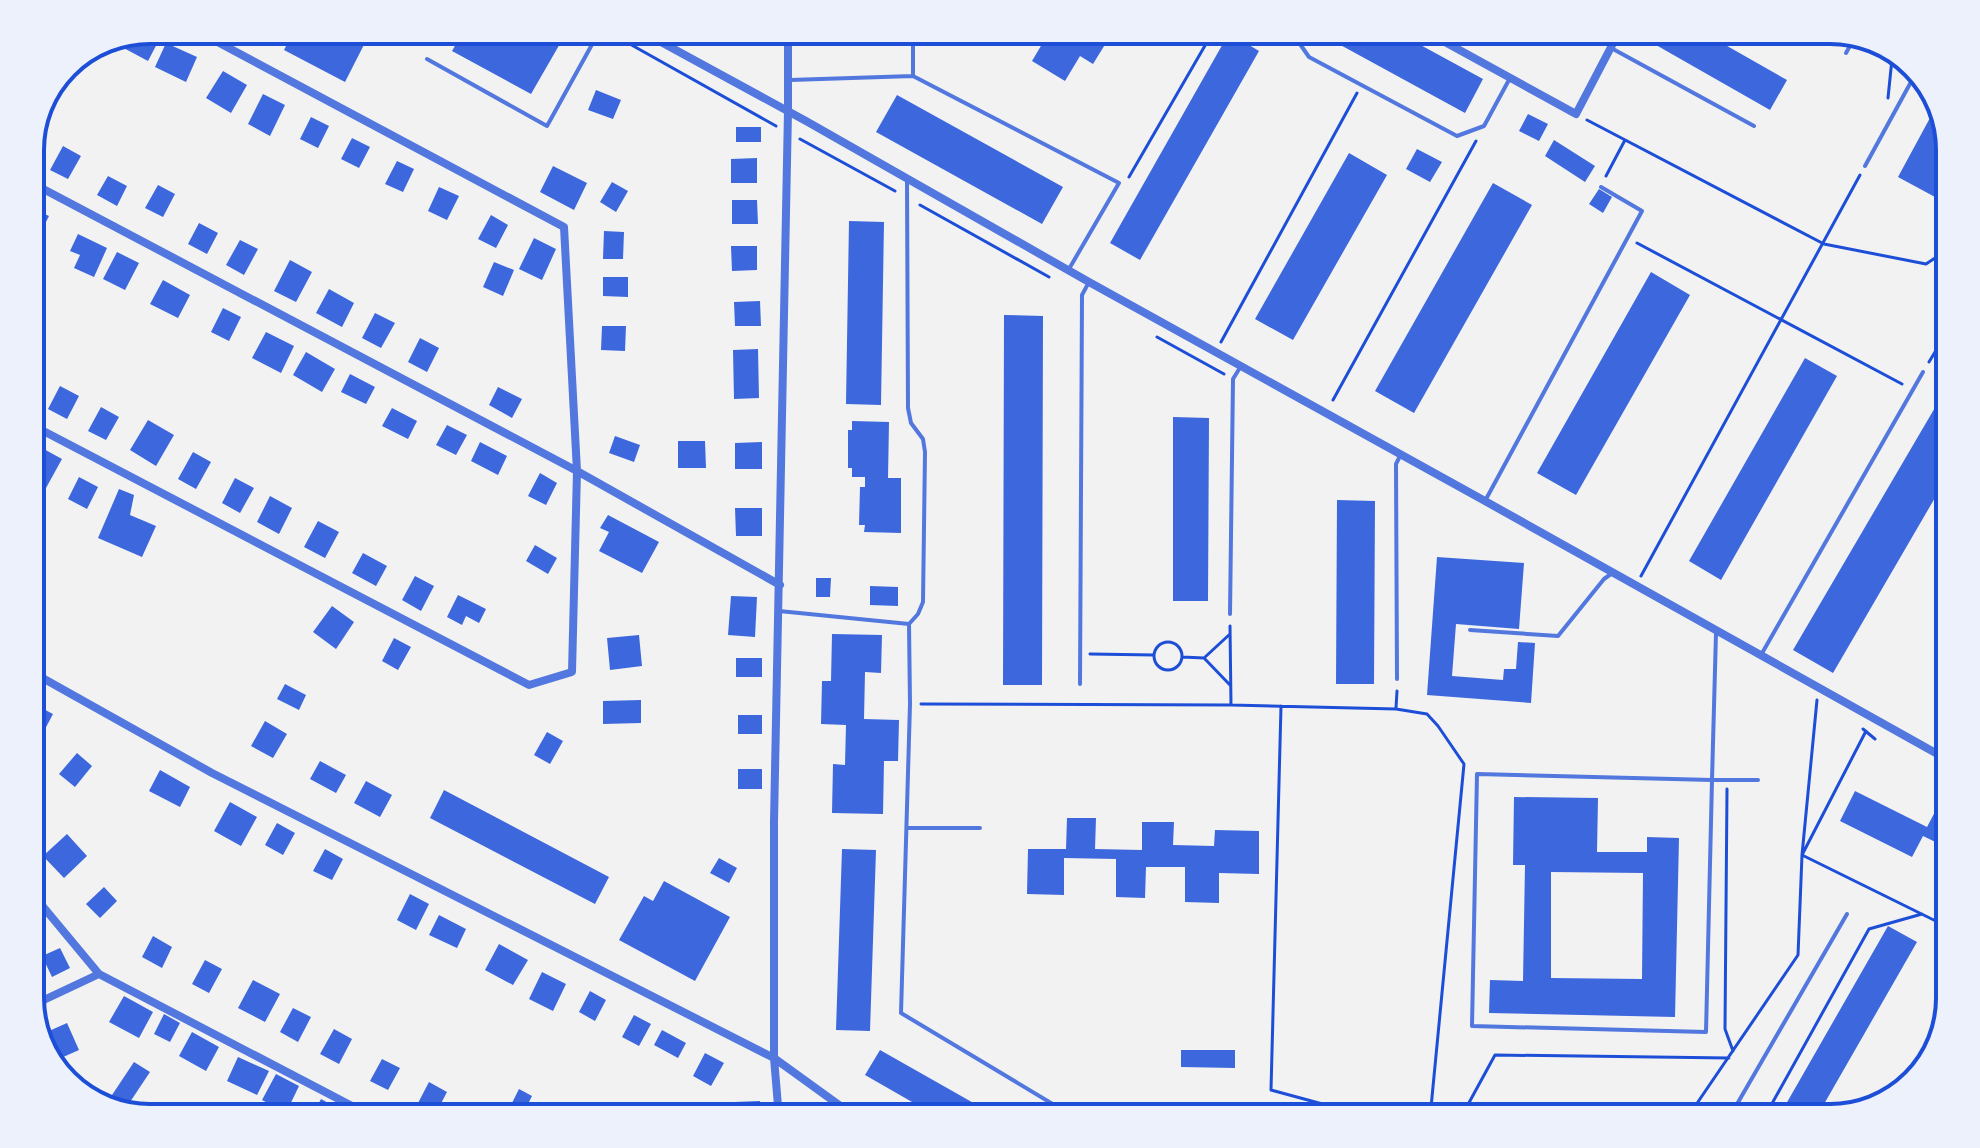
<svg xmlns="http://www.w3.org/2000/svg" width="1980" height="1148" font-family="'PT Sans',sans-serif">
  <rect width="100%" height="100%" fill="#f2f2f2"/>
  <path fill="#3d67dc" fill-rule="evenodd" d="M294 30H368L371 31 345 82 284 50Z
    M464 30H525L534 35 536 30H555L565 35 531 94 452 51Z
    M709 30H739L732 43Z
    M851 30H887L886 39H851Z
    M1059 30H1114L1093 64 1080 56 1065 81 1032 61 1048 34 1055 38Z
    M1313 30H1393L1483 79 1465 113Z
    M1665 30H1699L1787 80 1770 110 1656 45Z
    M145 32 159 40 148 61 118 45 120 42Z
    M1229 33 1259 51 1140 260 1110 243Z
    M166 43 197 57 186 82 155 67Z
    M223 71 247 85 231 113 206 98Z
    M596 90 621 100 613 119 588 110Z
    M263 94 285 105 270 136 248 124Z
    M897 95 1063 187 1042 224 876 132Z
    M1937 105 1950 143V170L1935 197 1898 177Z
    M1528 114 1548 124 1539 141 1519 131Z
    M311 117 329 126 318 148 300 139Z
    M736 127H761V142H736Z
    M34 135 43 140 36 155 30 152V143Z
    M352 138 370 147 359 168 341 159Z
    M1554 140 1595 166 1585 182 1545 156Z
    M63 146 81 156 68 179 50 170Z
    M1417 149 1442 162 1430 182 1406 169Z
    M1349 153 1387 175 1293 340 1255 319Z
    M757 158V183H731V159Z
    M397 161 414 169 403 192 385 184Z
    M553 166 587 183 574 210 540 192Z
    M108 176 127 186 117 206 97 195Z
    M612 182 628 191 616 212 600 202Z
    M1493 183 1532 205 1414 413 1375 391Z
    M158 185 175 194 163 217 145 208Z
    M439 187 459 196 447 220 428 211Z
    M1599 189 1612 197 1603 213 1589 204Z
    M732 200H757L758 224H732Z
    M30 207 49 216 37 240 30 237Z
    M491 215 508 225 496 248 478 239Z
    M849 221 884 222 881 405 846 404Z
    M199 223 218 233 207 254 188 244Z
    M604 231 624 232 623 259H603Z
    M78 234 107 248 94 277 74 268 80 255 70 251Z
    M534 238 556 249 542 280 519 269Z
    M240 240 258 249 244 275 226 265Z
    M731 246H757V270L732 271Z
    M117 252 139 263 125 290 103 279Z
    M290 260 312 272 296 302 274 291Z
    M494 262 514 270 503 296 483 287Z
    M1651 272 1690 295 1576 495 1537 473Z
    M603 277H628V297L603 296Z
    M163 280 190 295 178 318 150 304Z
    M329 289 354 303 342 327 316 313Z
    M760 301 761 326H735L734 302Z
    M223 308 241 317 229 341 211 332Z
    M375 313 395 323 381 348 362 338Z
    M1004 315 1043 316 1042 685H1003Z
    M602 326H626L625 351 601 350Z
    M266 332 294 346 281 373 252 358Z
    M420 338 439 348 427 372 408 362Z
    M758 349 759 398 734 399 733 350Z
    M306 352 335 369 322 392 293 375Z
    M1805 358 1837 376 1721 580 1689 561Z
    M350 374 375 387 366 404 341 392Z
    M1950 382V472L1833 673 1793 650Z
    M60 386 79 396 67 419 48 409Z
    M498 387 522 399 512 418 489 405Z
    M101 407 119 417 106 440 88 431Z
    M392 408 417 421 408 439 382 426Z
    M1173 417 1209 418 1208 601H1173Z
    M148 420 174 435 156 466 130 450Z
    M852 421 889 422 888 478H901V533L864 532 865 525H859L860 487H865V477H852V468H848V430H852Z
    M447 425 467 435 456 455 436 445Z
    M615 436 640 445 634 462 609 453Z
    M678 441H705L706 468H678Z
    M480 442 507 456 498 475 471 461Z
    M762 442V469H735V443Z
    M42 448 62 459 46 488 30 479V471Z
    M193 452 211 462 196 489 178 479Z
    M540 473 557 483 546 505 528 496Z
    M79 477 98 487 87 509 68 499Z
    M235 478 254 488 240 513 222 503Z
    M119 489 134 495 130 515 156 526 142 557 98 538Z
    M270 496 292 508 279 534 257 522Z
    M1337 500 1375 501 1374 684H1336Z
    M735 508H762V536H736Z
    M608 515 659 542 642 573 599 551 609 532 600 528Z
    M318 521 339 532 325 558 304 547Z
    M535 545 557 558 548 574 526 561Z
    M363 553 387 566 376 586 352 573Z
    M1437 557 1524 563 1519 629 1456 624 1452 676 1503 680 1504 669H1516L1518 642 1535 643 1531 703 1427 695Z
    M415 576 434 586 421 611 402 600Z
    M816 578H831L830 597H816Z
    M870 586 898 587V606L870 605Z
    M458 595 486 609 479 623 466 616 462 625 447 617Z
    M731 596 757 597 755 637 728 635Z
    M332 606 354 622 336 649 313 632Z
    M832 634 882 635 881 673 865 672 864 719 899 720 898 761H884L883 814 832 813 833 764 845 765 846 725 821 724 822 681H831Z
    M639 635 642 666 610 670 607 638Z
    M394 638 411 647 398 670 382 661Z
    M736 658H762V677H736Z
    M285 684 306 695 299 710 277 699Z
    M641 700V723L603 724V701Z
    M30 702 53 714 44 731 30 723Z
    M738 715H762V734H738Z
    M265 721 287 734 273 758 251 746Z
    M547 732 563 741 550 764 534 755Z
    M77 753 92 766 75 787 59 774Z
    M320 761 346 775 336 793 310 779Z
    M738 769H762V789H738Z
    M160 770 190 787 180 807 149 791Z
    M366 781 392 795 380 817 354 803Z
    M444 790 609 877 595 904 430 818Z
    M1855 791 1927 827 1937 808 1950 815V849L1923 836 1912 857 1840 821Z
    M1514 797 1598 798 1597 852H1647V837L1679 838 1675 1017 1489 1013 1490 980 1523 981 1525 865H1513ZM1551 872 1643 873 1642 979 1551 978Z
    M230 802 257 817 241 846 214 831Z
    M1067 818H1096L1095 849 1142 850V822H1174L1173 845 1214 846 1215 830 1259 831V874L1219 873V903L1185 902V867H1146L1145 898 1116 897V859L1064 858V895L1027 894 1028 849H1066Z
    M277 823 295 833 283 855 265 845Z
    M67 834 87 856 64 878 43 856Z
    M325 849 343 859 332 880 313 871Z
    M842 849 876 850 870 1031 836 1030Z
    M719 858 737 868 729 883 710 873Z
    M664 881 730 917 695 981 619 940 644 896 653 901Z
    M104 887 117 901 100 918 86 904Z
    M410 894 429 904 416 930 397 920Z
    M439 915 466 929 457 948 429 935Z
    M1888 926 1917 942 1816 1118H1778Z
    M153 936 172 947 162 968 142 957Z
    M499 944 528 960 513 985 485 970Z
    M60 948 70 968 52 977 42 956Z
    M205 960 222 969 209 993 192 984Z
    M542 972 566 984 553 1011 529 999Z
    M253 980 280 994 265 1022 238 1008Z
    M590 991 606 1000 595 1021 579 1012Z
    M124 996 153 1012 139 1038 109 1022Z
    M293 1008 311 1017 298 1042 280 1032Z
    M164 1014 180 1023 170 1042 154 1034Z
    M634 1015 651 1024 639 1046 622 1037Z
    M67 1023 79 1050 52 1062 40 1035Z
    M334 1029 352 1039 339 1064 320 1054Z
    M662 1030 686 1043 678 1058 654 1045Z
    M192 1032 219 1047 206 1071 179 1056Z
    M880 1050 1000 1118H940L865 1075Z
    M1181 1050H1235V1068L1181 1067Z
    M705 1053 724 1063 711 1086 693 1076Z
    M238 1057 269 1071 257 1095 227 1081Z
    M382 1059 400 1068 388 1090 370 1081Z
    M134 1062 150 1072 126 1108 110 1098Z
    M276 1074 299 1086 286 1113 262 1100Z
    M429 1082 447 1092 435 1115 417 1105Z
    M519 1089 532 1096 523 1114 510 1107Z
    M321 1099 347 1113 344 1118H311Z
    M760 1101V1118H735L734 1102Z
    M471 1104 488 1113 485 1118H463Z"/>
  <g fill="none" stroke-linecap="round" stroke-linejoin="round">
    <path stroke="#1d4ed8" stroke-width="3" d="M612 34 776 126
      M1888 98 1893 49
      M1587 120 1824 244 1926 264 1950 248
      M800 139 895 191
      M1606 176 1625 140
      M1129 177 1214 30
      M920 205 1049 277
      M1637 243 1902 384
      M1157 337 1224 374
      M1221 342 1357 93
      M1929 362 1950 327
      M1333 400 1476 141
      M1641 576 1860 175
      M1230 626 1231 705
      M1154 656a14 14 0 1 1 28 0a14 14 0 1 1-28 0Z
      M1090 654 1154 655
      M1182 657 1204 658
      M1230 685 1204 658 1230 634
      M921 704 1231 705 1396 709 1427 714 1438 726 1464 764 1430 1118
      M1281 706 1271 1090 1374 1118
      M1396 708 1397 691
      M1863 729 1875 739
      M1866 731 1802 855 1950 928
      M1727 789 1725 1029 1733 1051
      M1917 1075 1940 1035
      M1453 1118 1465 1110 1495 1055 1729 1058
      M1687 1118 1798 955 1802 855 1817 700
      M1764 1118 1869 929 1922 914"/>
    <path stroke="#5277de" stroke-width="4" d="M1295 30 1293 34 1309 57 1457 136 1484 126 1510 78
      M1613 49 1754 126
      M1846 53 1855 37
      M427 59 547 126 600 30
      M913 76V30
      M790 80 913 76 1119 183 1069 269
      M1865 166 1917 71
      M1485 501 1642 211 1601 187
      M779 611 909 624 918 614 923 602 925 452 923 439 911 423 908 408 907 181
      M1230 614 1233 379 1241 366
      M909 624 910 704 901 1013 1076 1118
      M1470 630 1558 636 1604 579 1611 574
      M1716 633 1712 780 1477 774 1472 1026 1706 1032 1712 780H1758
      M1761 655 1923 372
      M1397 679 1396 464 1400 456
      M1080 684 1082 295 1089 282
      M907 828H980
      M1532 1109 1570 1111 1581 1118
      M1729 1118 1847 914"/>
    <path stroke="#5277de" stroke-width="8" d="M639 30 806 121 1089 282 1485 501 1950 761
      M1423 30 1576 114 1620 30
      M30 182 577 471 780 585
      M30 424 529 685 572 672 577 471 564 227 195 30
      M30 671 212 773 774 1058 857 1118
      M30 891 99 974
      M31 1006 99 974 375 1118
      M779 1118 774 1058V822L788 111V30"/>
  </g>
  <path d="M0 0H1980V1148H0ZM150 44H1830A106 106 0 0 1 1936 150V998A106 106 0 0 1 1830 1104H150A106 106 0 0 1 44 998V150A106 106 0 0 1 150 44Z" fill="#edf1fc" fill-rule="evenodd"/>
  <path fill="none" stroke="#1d4ed8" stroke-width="4" d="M150 44H1830A106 106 0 0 1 1936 150V998A106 106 0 0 1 1830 1104H150A106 106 0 0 1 44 998V150A106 106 0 0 1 150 44Z"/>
</svg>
